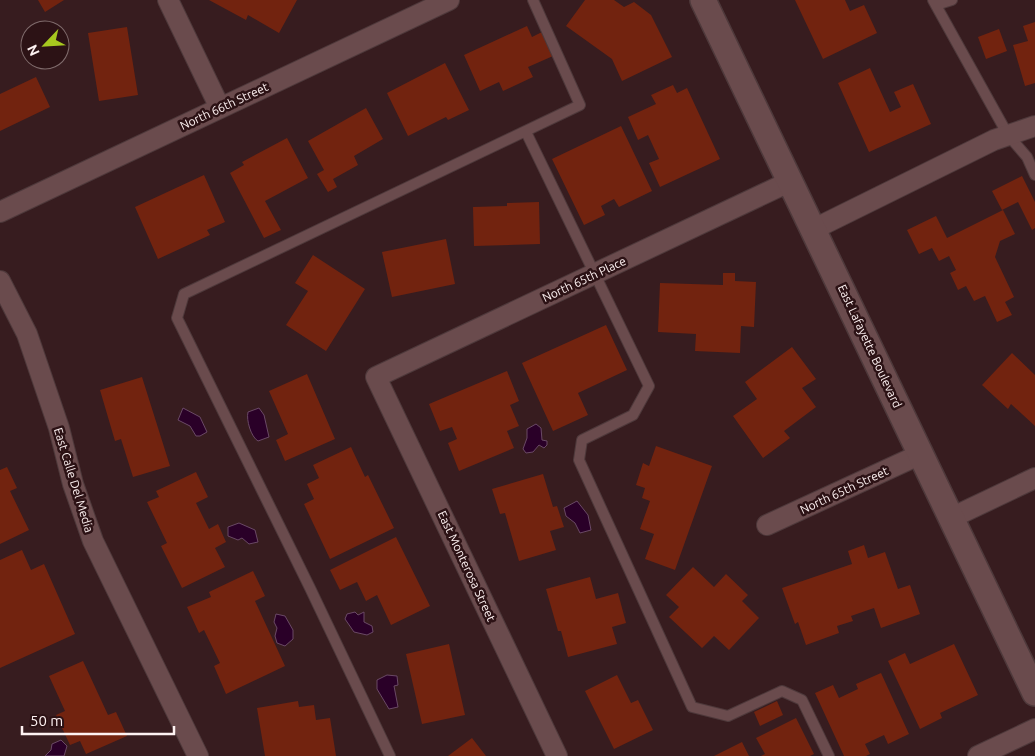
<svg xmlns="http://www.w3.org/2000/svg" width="1035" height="756" font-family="Ubuntu,sans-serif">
  <rect width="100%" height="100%" fill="#371c1f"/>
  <path fill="#2a0028" stroke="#6a4965" d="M183 408 200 417 207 432 200 436H196L190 426 178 420Z
    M259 408 264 415 269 437 258 441C251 437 246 420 248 412Z
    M536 424 541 428 542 440 547 441V445L544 448 539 445 533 452 526 453 523 449 527 438V429Z
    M577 501 588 515 591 530 580 533 575 523 566 516 564 508Z
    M239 523 255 530 258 542 249 544 242 538 238 540 228 536V527Z
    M355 612 358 615 364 612V622L372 626 373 632 367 635 354 632 345 619 347 614Z
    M276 614 285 616 293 630V639L285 646 277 643 275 636 277 628 274 622Z
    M387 675 397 676 398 685 394 686 398 707 389 709 377 689V680Z
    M61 740 67 746 64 756H45L51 750 52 744Z"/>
  <path fill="#72230f" d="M38 0H64L45 12Z
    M209 0H297L279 33 248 15 246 20Z
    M585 0H614L624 7 634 2 651 15 672 57 622 81 612 59 566 26Z
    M795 0H845L850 11 864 5 877 33 823 59Z
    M1035 22V83L1025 86 1013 45 1028 41 1023 26Z
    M527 26 532 37 542 32 553 56 528 67 533 77 503 91 499 82 480 91 464 55Z
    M127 27 138 95 99 101 88 33Z
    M999 29 1007 51 986 59 978 37Z
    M445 63 469 110 448 120 446 117 408 136 387 93Z
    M870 68 890 112 901 107 894 92 913 84 931 124 869 152 838 83Z
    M36 77 50 107 0 131V94Z
    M673 85 677 93 687 88 720 159 660 187 649 163 659 159 648 135 638 140 628 117 656 104 651 95Z
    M366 108 383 139 354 156 358 165 333 179 337 187 328 192 317 174 324 170 308 141Z
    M621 126 652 191 619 207 614 199 601 206 605 215 584 225 552 159Z
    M287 138 308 178 265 201 281 230 264 238 230 173 244 165 242 162Z
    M204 175 225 222 207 230 210 235 158 259 135 207Z
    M1022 176 1035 202V228L1032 230 1018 202 1002 210 992 191Z
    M539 202 540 244 474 246 473 207 507 206V203Z
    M1003 210 1015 234 1000 241 995 257 1014 297 1005 302 1012 315 997 322 985 296 974 301 966 286 958 290 950 273 956 270 949 256 939 261 932 248 919 254 907 230 936 216 947 238Z
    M446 239 455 284 392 297 382 252Z
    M313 255 365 289 326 351 286 325 308 291 295 283Z
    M723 273H735V281L756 282 754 327 741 326 740 353 695 351 696 334 658 332 660 283 723 285Z
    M606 325 627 370 578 393 588 415 553 431 522 363Z
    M792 347 816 379 802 388 816 407 784 431 790 438 763 458 733 416 757 399 745 382Z
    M1012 353 1035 375V426L1011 404 1008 409 982 385Z
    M507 371 519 401 510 405 519 426 507 431 514 448 459 471 448 443 457 439 452 427 440 431 429 404Z
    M307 374 335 439 285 461 276 440 288 434 269 391Z
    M142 377 170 466 133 477 121 439 115 441 100 390Z
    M656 446 712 466 675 570 645 559 654 534 640 529 650 501 642 498 645 488 636 485 643 463 649 466Z
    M351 447 365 477 368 475 394 528 330 559 304 504 314 499 307 484 319 478 313 465Z
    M7 467 17 488 10 491 29 530 0 544V470Z
    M196 472 208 497 196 503 209 529 218 524 226 542 215 548 225 567 182 588 161 546 167 543 147 502 159 497 156 491Z
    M543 474 553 507 557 506 564 527 550 531 556 550 519 561 505 513 500 514 492 489Z
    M396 537 430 606 391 625 377 595 366 601 357 582 340 590 330 570Z
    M864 545 868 558 885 552 898 589 910 585 920 614 881 628 874 608 851 616 853 621 837 626 839 633 806 645 798 622 795 624 782 588 852 564 848 551Z
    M22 550 31 570 44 564 75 634 0 668V560Z
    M693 567 714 587 726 574 748 595 742 601 759 618 729 650 714 636 702 648 669 617 679 607 666 595Z
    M253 571 265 596 255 601 285 666 226 694 214 666 220 663 204 630 199 633 187 607 211 597 209 592Z
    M590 577 596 599 618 593 626 623 612 627 617 644 568 657 561 631H558L546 589Z
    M449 644 465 715 422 724 406 654Z
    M954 644 978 695 940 713 942 718 920 729 888 661 905 653 910 664Z
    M83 661 108 715 116 712 127 736 86 754 80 741 70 745 56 715 65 711 49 676Z
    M881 673 909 734 888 744 884 735 865 744 870 754 866 756H844L815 693 833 685 839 698 858 689 856 684Z
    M617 675 631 703 638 700 653 730 614 749 585 691Z
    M298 701 299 707 314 705 316 720 330 718 336 756H265L257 708Z
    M777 701 783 715 760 726 754 712Z
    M796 718 814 754 810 756H761L765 754 756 738Z
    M472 738 486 756H448Z
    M742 742 749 756H714Z"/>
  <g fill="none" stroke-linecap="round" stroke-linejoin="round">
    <g stroke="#4e393b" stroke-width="12">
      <path id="service" d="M933 0 1008 135 1027 157 1035 175
        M936 5 952 0
        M526 132 649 386 633 415 582 440 579 460 692 707 728 716 782 691 802 700 829 756
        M390 756 310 588 177 318 184 294 580 105 533 0"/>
    </g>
    <g stroke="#4e393b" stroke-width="22">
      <path id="minor" d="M168 0 220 108
        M0 212 449 0
        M814 229 994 140 1035 126
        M0 281 27 334 59 428 73 484 93 541 198 756
        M951 518 1035 478
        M767 525 921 454
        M557 756 376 377 791 181
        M978 756 1035 729"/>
    </g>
    <g stroke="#4e393b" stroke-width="28">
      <path id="tertiary" d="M703 0 1035 693"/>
    </g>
    <use href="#service" stroke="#6a4b4d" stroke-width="10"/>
    <use href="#minor" stroke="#6a4b4d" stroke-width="20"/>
    <use href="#tertiary" stroke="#6a4b4d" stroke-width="25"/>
  </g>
  <g text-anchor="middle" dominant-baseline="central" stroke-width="5" stroke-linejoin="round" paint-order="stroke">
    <g font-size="12" fill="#fef2f2" stroke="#2c1215">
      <text transform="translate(224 106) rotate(-25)">North 66th Street</text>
      <text transform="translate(584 279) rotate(-25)">North 65th Place</text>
      <text transform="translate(870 346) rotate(65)">East Lafayette Boulevard</text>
      <text transform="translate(74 480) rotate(73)">East Calle Del Media</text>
      <text transform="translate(844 490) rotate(-25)">North 65th Street</text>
      <text transform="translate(467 566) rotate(65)">East Monterosa Street</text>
    </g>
  </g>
  <g transform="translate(45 45) rotate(245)"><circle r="24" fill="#2c1215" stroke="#806c6d"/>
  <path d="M0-4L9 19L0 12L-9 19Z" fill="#a7c81f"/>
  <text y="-8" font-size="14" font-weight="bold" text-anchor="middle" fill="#fef2f2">N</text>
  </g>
  <path d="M22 726v8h152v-8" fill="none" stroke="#fef2f2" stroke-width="2.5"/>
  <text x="30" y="726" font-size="15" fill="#fef2f2" stroke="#2c1215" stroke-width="4" paint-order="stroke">50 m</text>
</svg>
